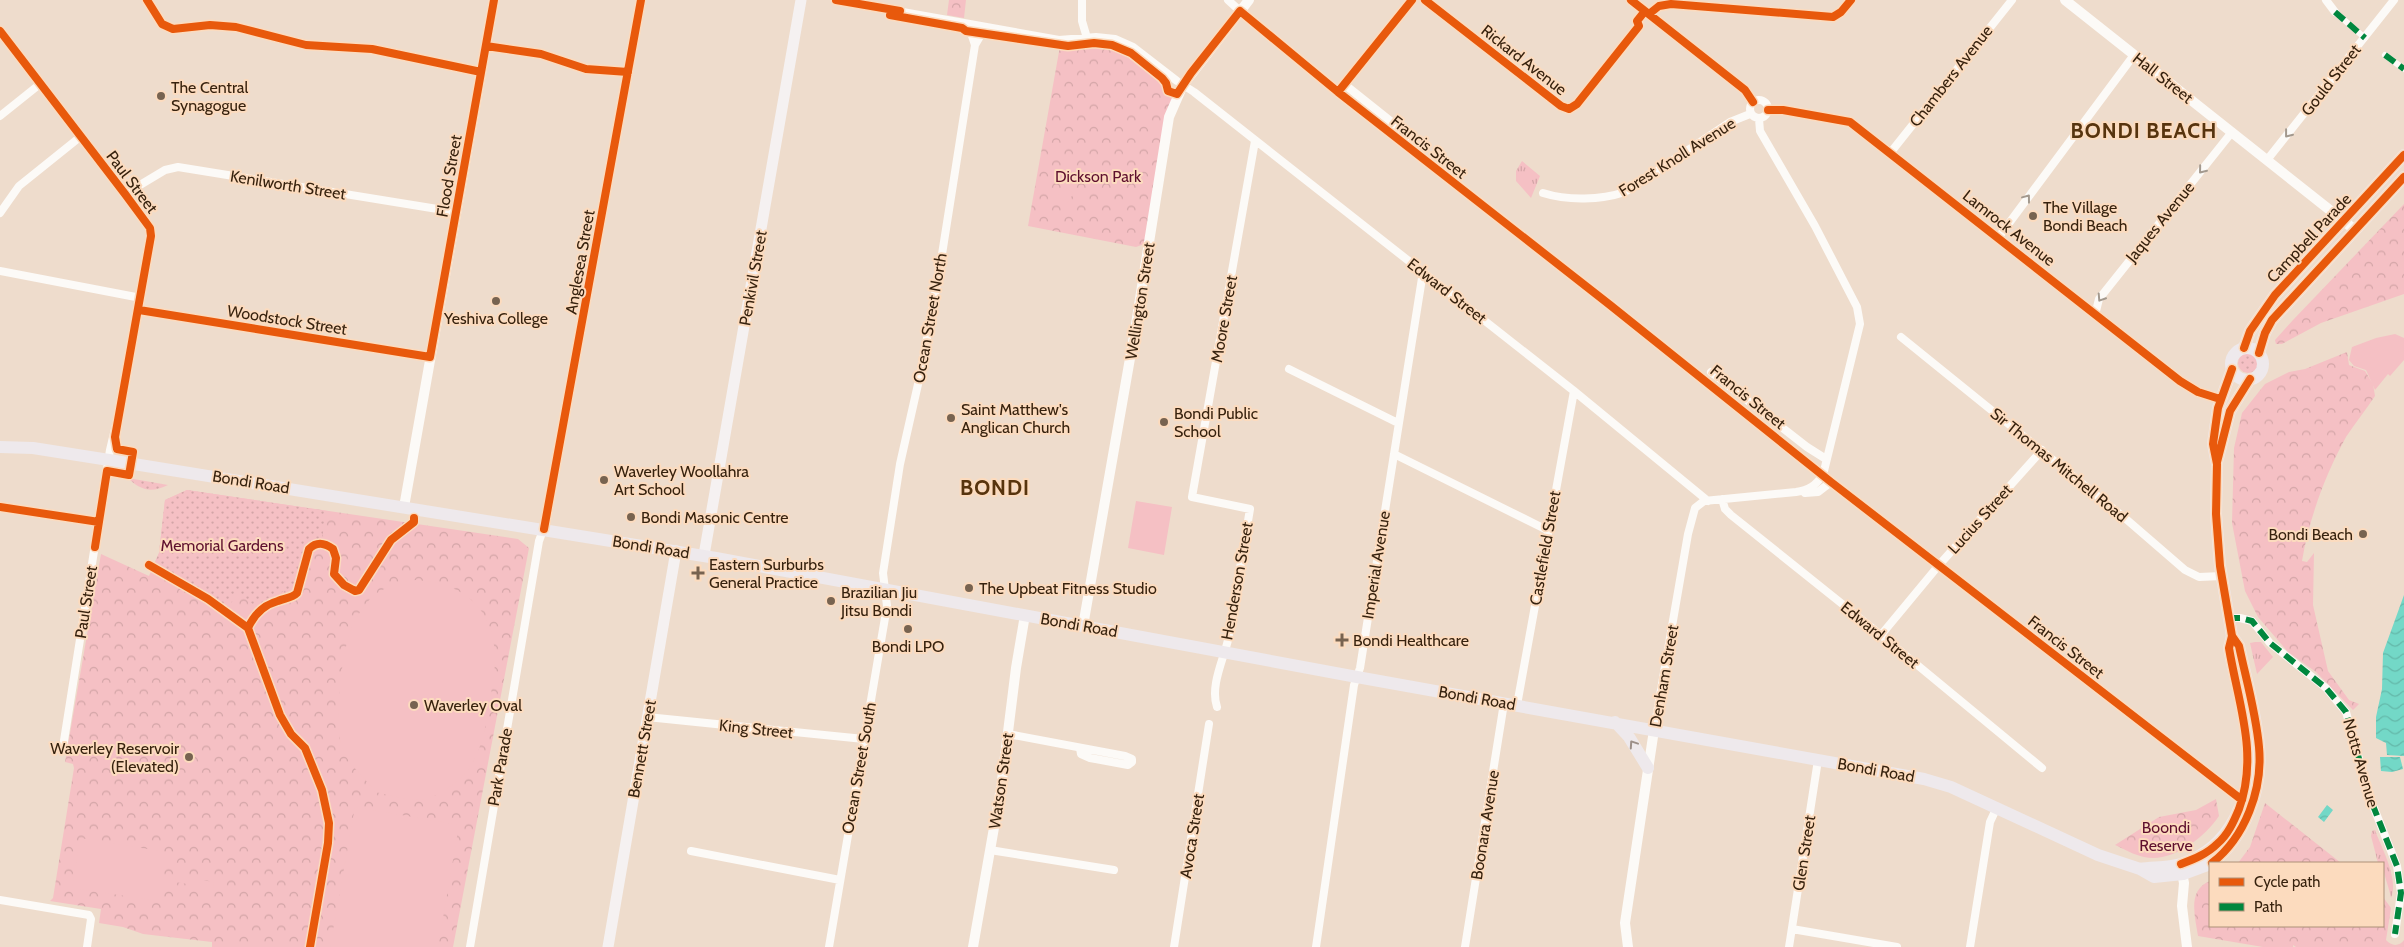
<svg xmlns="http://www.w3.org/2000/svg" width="2404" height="947" font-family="Cabin,sans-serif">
  <defs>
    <pattern id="grass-tufts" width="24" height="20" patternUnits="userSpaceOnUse" patternTransform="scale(1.25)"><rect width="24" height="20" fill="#f5c0c4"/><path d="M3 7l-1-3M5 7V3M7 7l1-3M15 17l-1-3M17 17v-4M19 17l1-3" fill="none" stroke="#d3a5a7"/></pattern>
    <pattern id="forest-crowns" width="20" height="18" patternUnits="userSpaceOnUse" patternTransform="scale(1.25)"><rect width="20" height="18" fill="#f5c0c4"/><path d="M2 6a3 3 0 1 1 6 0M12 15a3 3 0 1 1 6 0" fill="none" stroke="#d3a5a7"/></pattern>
    <pattern id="garden-dots" width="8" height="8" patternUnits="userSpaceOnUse" patternTransform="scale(1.25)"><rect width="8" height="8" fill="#f5c0c4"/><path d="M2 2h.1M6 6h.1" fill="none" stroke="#d3a5a7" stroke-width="1.8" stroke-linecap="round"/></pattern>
    <pattern id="water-waves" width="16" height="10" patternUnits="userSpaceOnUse" patternTransform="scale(1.25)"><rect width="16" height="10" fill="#73d8c7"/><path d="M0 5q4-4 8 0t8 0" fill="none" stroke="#64b9aa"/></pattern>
  </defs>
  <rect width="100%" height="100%" fill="#eedccc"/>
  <path fill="url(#grass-tufts)" d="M1522 161 1540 176 1531 198 1516 181V171Z
    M2255 642H2261L2273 657 2257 674 2250 643Z
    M2375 830C2382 849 2399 879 2391 898 2389 886 2383 875 2383 863H2378L2371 836 2372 831Z"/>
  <path fill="url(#forest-crowns)" d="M949 0H966L964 18 947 15Z
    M1091 45H1110L1126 53 1177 94 1150 242 1136 247 1028 226 1060 46Z
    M2404 204V294L2321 323 2282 344H2276L2275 340 2293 320Z
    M2347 352 2349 365 2365 371 2373 384 2375 396C2366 410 2355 423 2346 437 2325 475 2309 519 2302 561L2307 562 2314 553 2313 605 2328 671 2349 700 2359 704 2353 710 2316 672 2288 652 2258 617 2245 591 2232 523 2234 448 2242 413 2265 384 2289 372 2305 369Z
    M187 490 518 539 529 548 453 947H212V942L143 934 123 927 99 923 101 909 50 901 53 898 74 768 73 764 65 762 101 554 149 576 159 553 165 500Z
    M2216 799 2219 816C2204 838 2172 863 2144 857 2134 855 2124 849 2115 845L2159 817 2196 810Z
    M2265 803 2341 863H2238L2250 847Z
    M2210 881V926H2383V897L2391 908 2386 940C2391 946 2399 947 2404 940V947H2296L2293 945V947H2263L2198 936C2195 916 2187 890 2210 881Z"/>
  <path fill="url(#garden-dots)" d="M2238 363a10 10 0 1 1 20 0a10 10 0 1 1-20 0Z
    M128 478 168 485C152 493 141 491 128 478Z
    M187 490 327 511 322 538C301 543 301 568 296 586L266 599 257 607 238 594 227 608 210 596 154 564 159 553 165 500Z"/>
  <path fill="#f5c0c4" d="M1065 187 1074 193 1067 203 1057 196Z
    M2395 334 2404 338V360L2390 376 2388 374 2375 390 2366 370 2354 366 2349 360 2352 347 2376 338Z
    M1136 501 1172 507 1164 555 1128 548Z
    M415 580C464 582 496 610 495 661 495 672 492 684 491 695 485 730 481 768 448 788 441 792 432 798 424 799 408 801 390 795 375 792 365 777 350 767 343 749 333 728 341 663 348 639 351 626 360 610 370 599 382 587 398 583 415 580Z
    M355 807 459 825 438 947H330Z
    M80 838 166 852 159 901 72 888Z
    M176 876 214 882 213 888 175 882Z"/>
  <path fill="url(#water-waves)" d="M2404 595V756L2387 755 2386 743 2376 738V717L2382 689 2383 653Z
    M2380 757H2400L2403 769 2392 772 2381 771Z
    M2327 805 2333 810 2324 822 2318 817Z"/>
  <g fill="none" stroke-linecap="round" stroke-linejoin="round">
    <path stroke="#fcfaf7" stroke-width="6" d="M2335 12 2365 38
      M2385 55 2404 69"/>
    <path stroke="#fcfaf7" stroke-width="8" d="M147 0 162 24 173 29 210 25 236 27 306 45 372 49 481 72
      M836 0 1059 40 1096 37 1115 39 1133 47 1177 81 1194 92 1574 391 1708 501
      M1082 0V21L1087 38
      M1228 0 1240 11
      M1425 0 1561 106 1569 109 1577 104 1639 26
      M1631 0 1745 90 1753 102
      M2326 0 2335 12
      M1649 14 1659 6 1671 4 1833 17 1841 12 1851 0
      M0 31 125 194 150 228 151 236 125 387 110 450 63 747
      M975 45 982 33 989 28
      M486 46 541 54 586 69 628 72
      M1344 84 1413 139
      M1338 92 1412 0
      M1750 109a9 9 0 1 1 18 0a9 9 0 1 1-18 0Z
      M1768 110H1783L1850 122 2180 381 2198 392 2220 399
      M0 116 40 84
      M1891 152 2012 0
      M2267 160 2394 0
      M1543 193C1568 201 1601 200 1625 192L1730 122 1750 114
      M125 194 165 170 178 167 456 212
      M0 213 19 186 80 137
      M1998 238 2134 55
      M0 271 141 298
      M139 310 430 357
      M2095 315 2099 299 2232 132
      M1901 337 2126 519 2185 570 2199 577 2222 576
      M1289 369 1398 423
      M1711 372 1807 447 1826 459
      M1394 454 1547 530
      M1805 493 1818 492 1831 482
      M1722 499 1725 509 1731 515 1881 635 2042 768
      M0 507 99 522
      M2228 618H2240L2252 621 2270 643 2326 688 2346 712 2370 798 2397 866 2401 893 2395 934
      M1881 635 1939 565 2042 450
      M1517 705 1574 391
      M1217 707C1210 686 1223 661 1228 640L1250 509 1192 497 1255 141
      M647 717 864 739
      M1654 730 1688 534 1695 508 1704 501 1796 492C1809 490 1815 486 1823 475L1860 324 1857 307 1815 226 1760 131 1759 119
      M1008 734 1125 756 1132 759V762L1128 765 1090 758 1081 754 1080 748
      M990 850 1114 870
      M691 851 840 880
      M0 900 89 915 91 919 87 947
      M1792 929 1897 947
      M470 947 539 541 546 522 641 0
      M829 947 887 606 883 573 900 464 921 371 940 267 975 45 968 24
      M1174 947 1209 724
      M1316 947 1354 685 1360 668 1423 272
      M1465 947 1504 703
      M1789 947 1818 760
      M1970 947 1990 822 1997 807"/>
    <path stroke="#fcfaf7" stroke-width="10" d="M2065 0 2355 230
      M1240 11 1338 92 1610 305 1831 482 2242 800
      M404 507 494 0
      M1083 626 1135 330 1169 117 1183 85 1249 0
      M2181 868 2184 883 2182 906 2187 947
      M973 947 1001 788 1016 668 1025 615
      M1628 947 1625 923 1654 730"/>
    <path stroke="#f5f1f1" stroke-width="11" d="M704 555 801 0
      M608 947 676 551"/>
    <path stroke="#eee9ec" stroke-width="12" d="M2231 364a16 16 0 1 1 32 0a16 16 0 1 1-32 0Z
      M2244 348 2250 331 2275 295 2404 155
      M2259 353 2265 333 2272 320 2404 177
      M0 447 33 448 109 460 716 558 1357 677 1924 779 1951 787 2098 855 2140 869 2154 877 2183 874 2210 864
      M2217 462 2230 411 2250 379
      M1615 722 1629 737 1648 768
      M2212 863C2245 837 2263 790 2259 747 2256 713 2246 679 2239 646L2232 636 2220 566 2216 514 2217 464 2213 444 2218 408 2232 369
      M2140 869C2153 867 2168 868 2181 864 2231 848 2251 798 2249 749 2247 715 2235 681 2229 648L2232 636"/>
    <path stroke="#00873e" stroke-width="6" stroke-dasharray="12 6" stroke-linecap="butt" d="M2335 12 2365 38
      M2385 55 2404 69
      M2228 618H2240L2252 621 2270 643 2326 688 2346 712 2370 798 2397 866 2401 893 2395 934"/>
    <g stroke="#fcdbbe" stroke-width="11">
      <path id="cycleway" d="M147 0 162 24 173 29 210 25 236 27 306 45 372 49 481 72
        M836 0 900 11
        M1425 0 1561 106 1569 109 1577 104 1639 26 1637 21 1645 11
        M1631 0 1745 90 1753 102
        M1649 14 1659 6 1671 4 1833 17 1841 12 1851 0
        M890 15 962 28 966 31 1068 46 1094 43 1112 45 1131 53 1162 78 1166 83 1168 91 1177 94 1191 73 1240 11 1338 92 1610 305 1831 482 2242 800
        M0 31 125 194 150 228 151 236 115 437 117 449 133 452 129 475 107 471 95 547
        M486 46 541 54 586 69 628 72
        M1338 92 1412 0
        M1768 110H1783L1850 122 2180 381 2198 392 2220 399
        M139 310 430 357 494 0
        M2244 348 2250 331 2275 295 2404 155
        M2259 353 2265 333 2272 320 2404 177
        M2217 462 2230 411 2250 379
        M0 507 99 522
        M544 529 641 0
        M149 565 208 599 248 628 280 715 291 734 305 748 322 790 329 823 328 843 310 947
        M248 628C254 615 263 605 278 601 285 598 292 598 297 593L309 549C317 541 325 543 333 549L336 558 334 574 344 585 355 591 359 590 391 540 414 522V518
        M2212 863C2245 837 2263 790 2259 747 2256 713 2246 679 2239 646L2232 636 2220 566 2216 514 2217 464 2213 444 2218 408 2232 369
        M2181 864C2194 859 2207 854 2217 844 2228 835 2234 821 2239 809 2259 754 2238 703 2229 648L2232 636"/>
    </g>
    <use href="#cycleway" stroke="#e8590c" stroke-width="8"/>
  </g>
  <defs><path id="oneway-chevron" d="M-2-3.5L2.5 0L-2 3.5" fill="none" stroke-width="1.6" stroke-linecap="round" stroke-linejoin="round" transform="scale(1.25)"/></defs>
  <g stroke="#a3998e">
    <use href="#oneway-chevron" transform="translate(2288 134) rotate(128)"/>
    <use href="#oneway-chevron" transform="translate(2202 170) rotate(129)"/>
    <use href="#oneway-chevron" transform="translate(2027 198) rotate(-53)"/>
    <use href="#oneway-chevron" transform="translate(2101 298) rotate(123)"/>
  </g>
  <use stroke="#9c8f88" href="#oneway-chevron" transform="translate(1633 744) rotate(-124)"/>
  <g fill="#776350" stroke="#fcdbbe" stroke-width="2">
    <circle cx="161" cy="96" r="5"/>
    <circle cx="2033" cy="216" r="5"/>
    <circle cx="496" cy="301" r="5"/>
    <circle cx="951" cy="418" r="5"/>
    <circle cx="1164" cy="422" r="5"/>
    <circle cx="604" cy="480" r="5"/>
    <circle cx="631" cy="517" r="5"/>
    <circle cx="2363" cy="534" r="5"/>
    <path d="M695.5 565.5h5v5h5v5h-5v5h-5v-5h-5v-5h5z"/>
    <circle cx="969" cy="588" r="5"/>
    <circle cx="831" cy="601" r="5"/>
    <circle cx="908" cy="629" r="5"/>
    <path d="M1339.5 632.5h5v5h5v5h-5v5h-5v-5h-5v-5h5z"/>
    <circle cx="414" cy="705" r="5"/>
    <circle cx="189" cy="757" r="5"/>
  </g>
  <g text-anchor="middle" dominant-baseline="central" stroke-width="4" stroke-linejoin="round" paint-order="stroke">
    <g font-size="16" fill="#37220e" stroke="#fcdbbe">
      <text transform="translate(1524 60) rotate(38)">Rickard Avenue</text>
      <text transform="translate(1951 76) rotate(-52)">Chambers Avenue</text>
      <text transform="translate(2163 78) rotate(38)">Hall Street</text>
      <text transform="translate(2331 80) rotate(-52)">Gould Street</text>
      <text transform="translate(1429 147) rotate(38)">Francis Street</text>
      <text transform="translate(1677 157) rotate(-32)">Forest Knoll Avenue</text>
      <text transform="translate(449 176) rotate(-80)">Flood Street</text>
      <text transform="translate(132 182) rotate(53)">Paul Street</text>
      <text transform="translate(288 185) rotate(9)">Kenilworth Street</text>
      <text transform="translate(2160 222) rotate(-51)">Jaques Avenue</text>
      <text transform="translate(2009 228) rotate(38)">Lamrock Avenue</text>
      <text transform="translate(2309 238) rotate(-47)">Campbell Parade</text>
      <text transform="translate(580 262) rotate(-80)">Anglesea Street</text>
      <text transform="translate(753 278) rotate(-80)">Penkivil Street</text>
      <text transform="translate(1447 291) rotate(38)">Edward Street</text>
      <text transform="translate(1140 301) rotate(-81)">Wellington Street</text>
      <text transform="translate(930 318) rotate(-80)">Ocean Street North</text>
      <text transform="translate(1224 319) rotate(-80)">Moore Street</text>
      <text transform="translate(287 320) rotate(9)">Woodstock Street</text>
      <text transform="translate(1748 397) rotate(39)">Francis Street</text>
      <text transform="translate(2059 465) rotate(39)">Sir Thomas Mitchell Road</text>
      <text transform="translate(251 482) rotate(9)">Bondi Road</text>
      <text transform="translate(1980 519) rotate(-48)">Lucius Street</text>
      <text transform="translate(651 547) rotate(9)">Bondi Road</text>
      <text transform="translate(1545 548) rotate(-80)">Castlefield Street</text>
      <text transform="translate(1376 565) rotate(-81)">Imperial Avenue</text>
      <text transform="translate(1237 581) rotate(-80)">Henderson Street</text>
      <text transform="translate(86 602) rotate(-81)">Paul Street</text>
      <text transform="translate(1079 625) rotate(10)">Bondi Road</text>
      <text transform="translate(1880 635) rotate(39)">Edward Street</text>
      <text transform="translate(2066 647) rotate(38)">Francis Street</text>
      <text transform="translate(1664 676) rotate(-80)">Denham Street</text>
      <text transform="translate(1477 698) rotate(10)">Bondi Road</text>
      <text transform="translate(756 729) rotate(6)">King Street</text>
      <text transform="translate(642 749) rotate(-80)">Bennett Street</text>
      <text transform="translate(2361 763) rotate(74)">Notts Avenue</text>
      <text transform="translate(500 767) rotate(-80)">Park Parade</text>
      <text transform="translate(859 768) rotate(-80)">Ocean Street South</text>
      <text transform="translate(1876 770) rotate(10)">Bondi Road</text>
      <text transform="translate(1001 781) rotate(-82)">Watson Street</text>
      <text transform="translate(1485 825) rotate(-81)">Boonara Avenue</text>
      <text transform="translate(1192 836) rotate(-81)">Avoca Street</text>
      <text transform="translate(1804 853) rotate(-81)">Glen Street</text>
    </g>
    <g font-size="16" fill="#37220e" stroke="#fcdbbe" text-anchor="start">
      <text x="171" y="87">The Central<tspan x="171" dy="18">Synagogue</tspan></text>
      <text x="2043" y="207">The Village<tspan x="2043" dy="18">Bondi Beach</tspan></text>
      <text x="496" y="318" text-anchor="middle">Yeshiva College</text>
      <text x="961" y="409">Saint Matthew's<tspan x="961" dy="18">Anglican Church</tspan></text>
      <text x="1174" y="413">Bondi Public<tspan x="1174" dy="18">School</tspan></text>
      <text x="614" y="471">Waverley Woollahra<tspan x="614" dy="18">Art School</tspan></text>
      <text x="641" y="517">Bondi Masonic Centre</text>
      <text x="2353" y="534" text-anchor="end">Bondi Beach</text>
      <text x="709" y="564">Eastern Surburbs<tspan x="709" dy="18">General Practice</tspan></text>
      <text x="979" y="588">The Upbeat Fitness Studio</text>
      <text x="841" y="592">Brazilian Jiu<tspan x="841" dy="18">Jitsu Bondi</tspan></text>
      <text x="1353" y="640">Bondi Healthcare</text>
      <text x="908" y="646" text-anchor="middle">Bondi LPO</text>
      <text x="424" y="705">Waverley Oval</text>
      <text x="179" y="748" text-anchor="end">Waverley Reservoir<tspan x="179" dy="18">(Elevated)</tspan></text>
    </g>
    <g font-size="16" fill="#5e0f2e" stroke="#fcdbbe">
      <text x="1098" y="176">Dickson Park</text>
      <text x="222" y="545">Memorial Gardens</text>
      <text x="2166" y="827">Boondi<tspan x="2166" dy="18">Reserve</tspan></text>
    </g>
    <g font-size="21" font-weight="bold" letter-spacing="1" fill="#57340e" stroke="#fcdbbe">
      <text x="2144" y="130">BONDI BEACH</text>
      <text x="995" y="487">BONDI</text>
    </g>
  </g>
  <rect x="2209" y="862" width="175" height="65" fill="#fcdbbe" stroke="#ad9178"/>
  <rect x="2219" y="878" width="25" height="8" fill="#e8590c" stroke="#ad9178"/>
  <text x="2254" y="887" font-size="15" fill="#37220e">Cycle path</text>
  <rect x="2219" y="903" width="25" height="8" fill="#00873e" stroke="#ad9178"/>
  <text x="2254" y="912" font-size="15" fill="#37220e">Path</text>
</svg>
